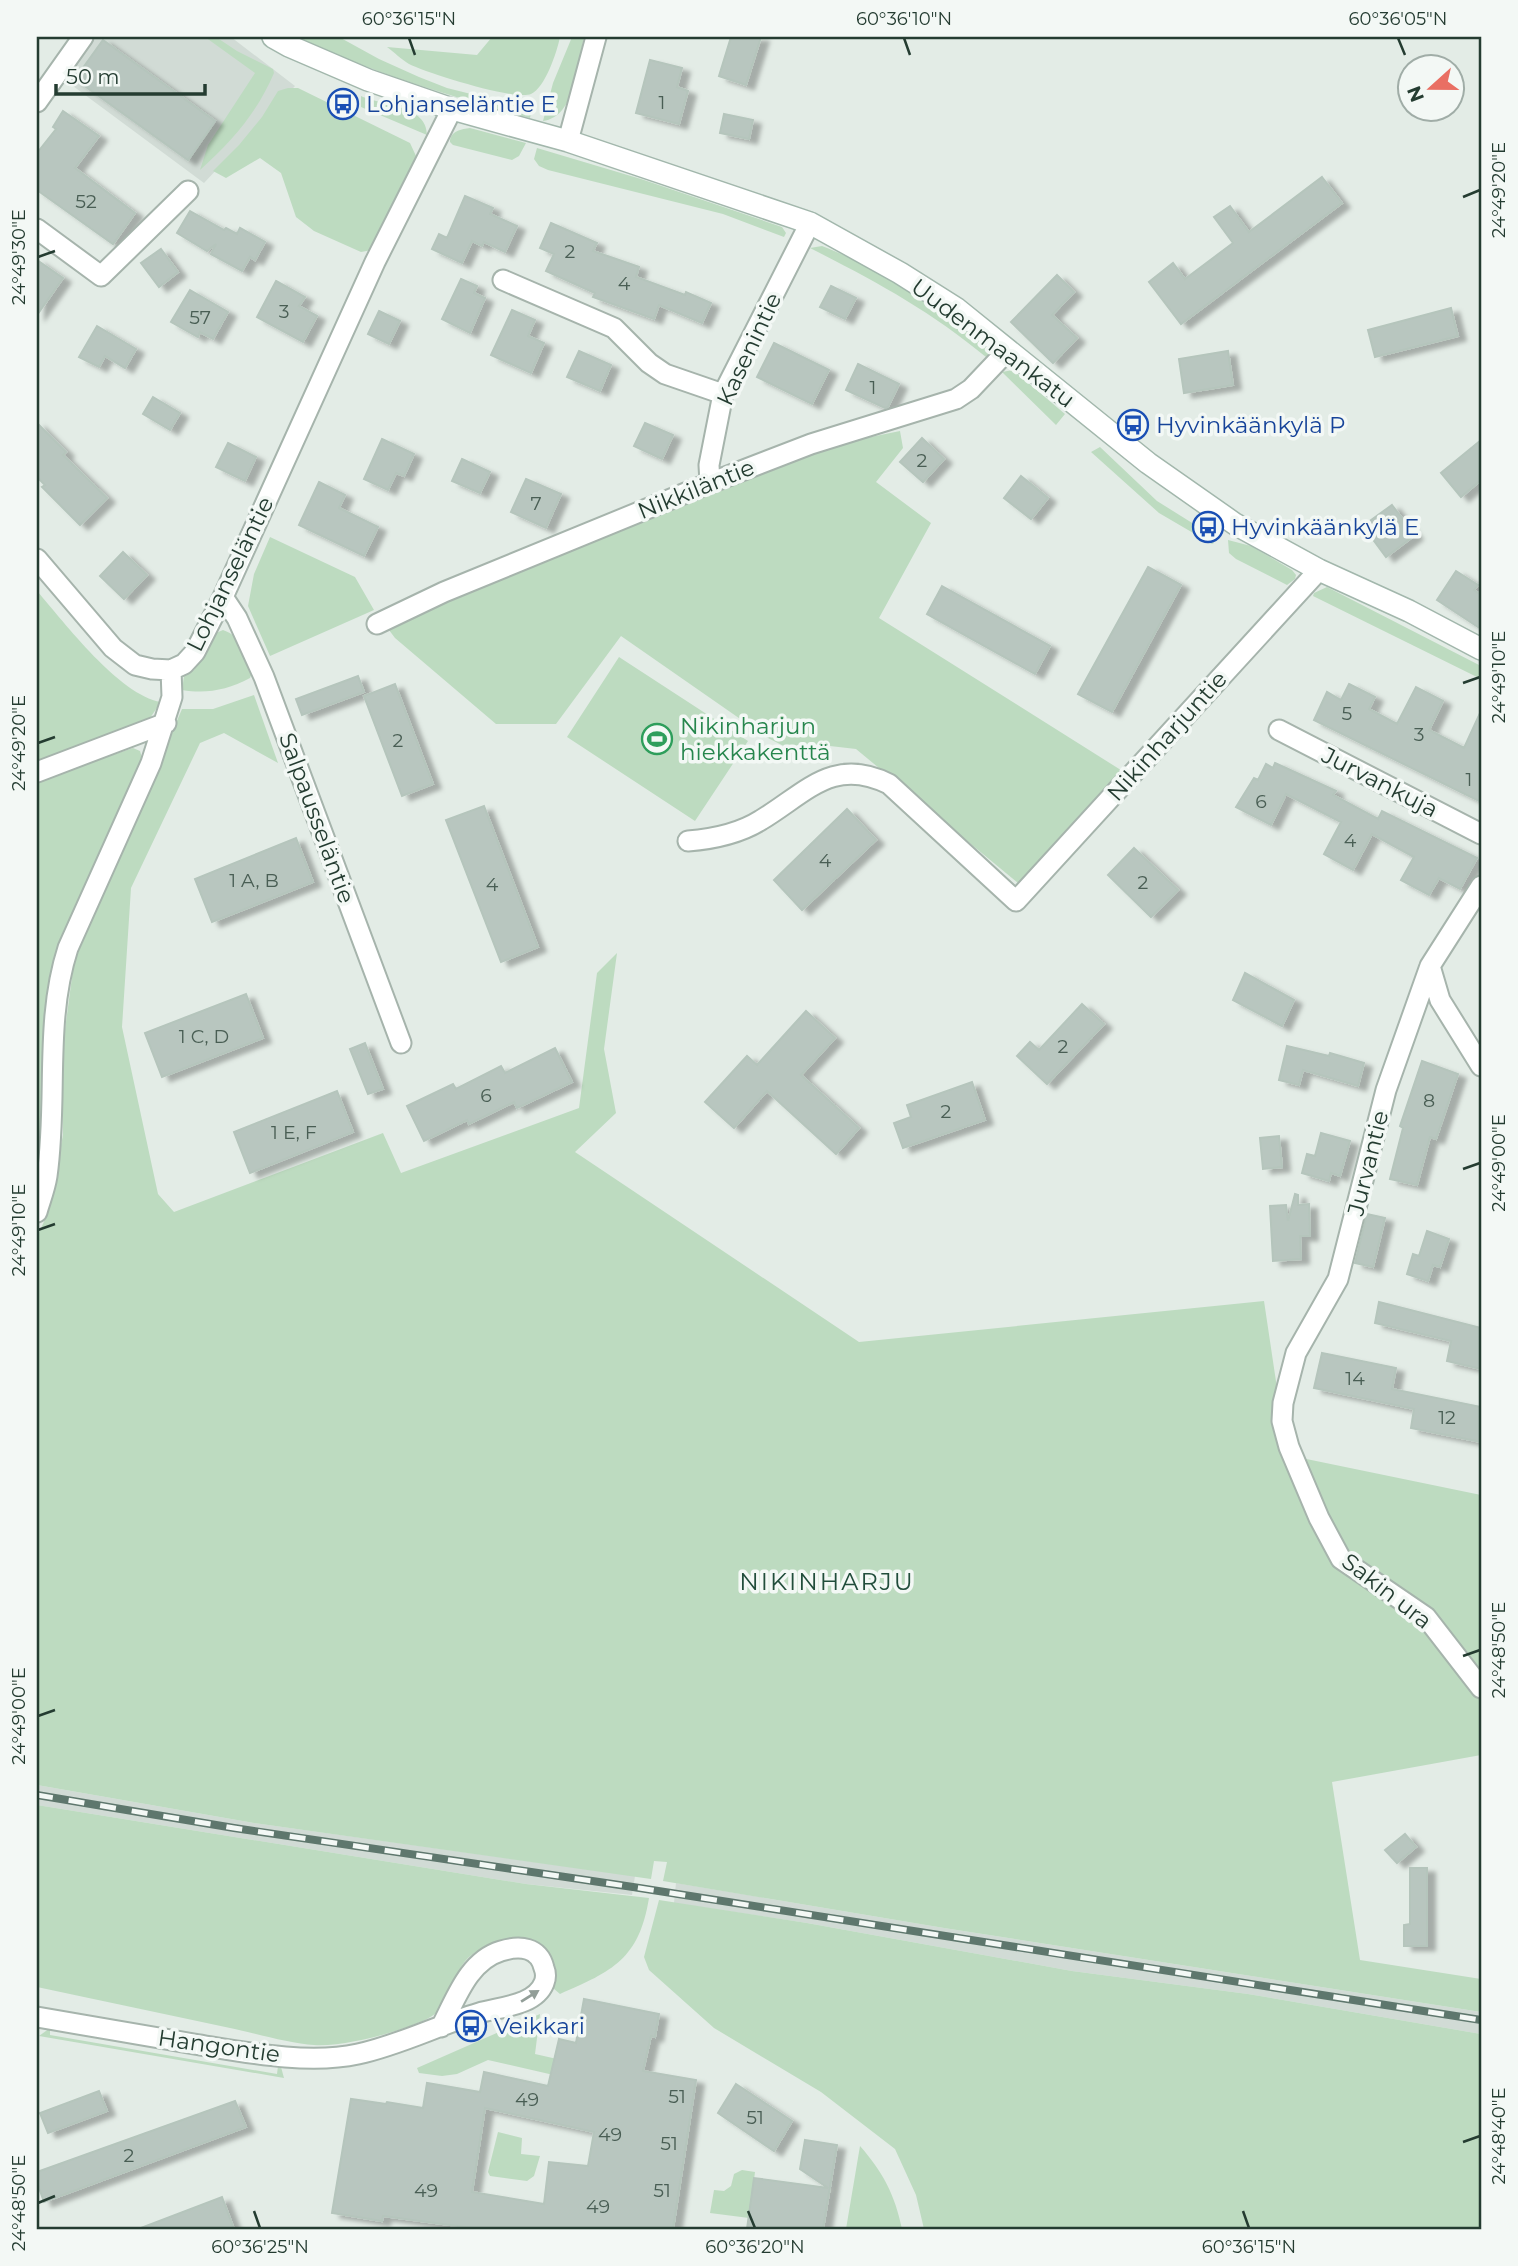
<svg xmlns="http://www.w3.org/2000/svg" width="1518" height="2266" font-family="Montserrat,sans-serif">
  <defs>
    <filter id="shadow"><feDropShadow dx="8" dy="4.5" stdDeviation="2" flood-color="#0004"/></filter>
  </defs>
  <rect width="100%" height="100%" fill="#e3ece6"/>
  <path fill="#d1dbd5" d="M73 37H231L295 86 204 183 50 69Z
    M37 1785 254 1823 635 1876 632 1895 526 1884 37 1805Z
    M676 1883 944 1928 1481 2012V2034L1248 1994 1072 1971 807 1923 674 1903Z"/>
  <path fill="#bddbc0" d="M205 37H216L237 51 273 69 274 73C257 113 232 141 200 170L208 145 255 73Z
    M303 37H339L379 59 419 77 447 88 527 108 531 113 530 118C452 97 376 74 302 39Z
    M492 37H560C557 52 545 88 531 94 515 101 427 73 409 64 402 60 394 52 387 47L477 55Z
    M572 37H584C578 62 576 117 543 121L553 83Z
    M288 88H298L410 143 416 156 414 164 372 250 361 252 314 231 296 217 281 173 260 158 226 178 213 171 239 145 262 117 278 91Z
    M361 96C383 106 427 105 427 135L361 107Z
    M470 128 526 143 519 156 512 160 453 145 450 142C450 131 462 129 470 128Z
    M537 148 641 179 782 227 786 233 784 237 723 214 548 170 539 166 534 159Z
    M822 246C876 266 941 312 987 348L989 354 986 357C929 310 875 281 810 248Z
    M1013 370 1065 414 1056 425 1002 372Z
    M900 431 903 448 876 482 931 523 879 618 1124 772 1018 883 856 749 830 746 811 760 766 737 621 636 556 724H496L395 638 386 626 812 449Z
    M1100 447 1157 501 1197 526 1195 530 1206 536 1209 532 1214 543 1212 544 1159 513 1091 452Z
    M270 537 355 577 374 610 270 656 248 606 254 574Z
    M1228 540 1251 546 1292 570 1296 575 1295 579 1287 585 1236 559 1229 553Z
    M1327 587 1481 666V679L1313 596 1314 593Z
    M37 591C65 623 119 695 161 702L150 718 138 726 37 764Z
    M223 630C243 637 246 654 252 673L250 678C227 690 207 694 182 690L184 676 194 670 216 633Z
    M619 657 748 741 695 821 567 737Z
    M254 695 278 763 224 733 200 743 131 888 122 1027 158 1194 174 1212 383 1133 401 1173 579 1108 597 973 617 953 604 1049 616 1113 575 1152 859 1342 1264 1301 1287 1455 1481 1495V1755L1332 1782 1360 1960 1481 1979V2012L944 1928 663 1881 667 1862 654 1861 651 1879 254 1823 37 1785V1237L47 1215 63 1135 62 1052 74 962 182 709H213Z
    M133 748 140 751 143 761 55 960 48 987 43 1052V1128L37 1185V781Z
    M37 1805 526 1884 649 1898C639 1959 613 1971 560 1994L553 1988C564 1964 543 1935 517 1939 500 1942 481 1945 468 1958 451 1975 452 2007 427 2019 399 2032 345 2047 314 2045 291 2044 254 2033 230 2028 166 2014 101 2001 37 1987Z
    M659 1900 807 1923 1072 1971 1248 1994 1481 2034V2229H924L916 2195 895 2149 821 2092 714 2028 649 1970 644 1957Z
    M540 2014 535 2054 641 2078 623 2091 488 2060 457 2074 442 2076 419 2073 417 2068Z
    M50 2028V2035L277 2074 278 2066 281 2067 284 2078 39 2036Z
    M498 2132 522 2138 521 2154 540 2156 534 2176 527 2181 490 2176 488 2172Z
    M860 2146C883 2172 895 2195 902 2229H846Z
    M742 2170 755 2172 749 2218 710 2213 714 2190 724 2191 731 2186 734 2174Z"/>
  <path fill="#b8c6bf" stroke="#b5c5bc" stroke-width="2" fill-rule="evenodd" filter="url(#shadow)" d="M731 37H761L746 85 719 76Z
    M103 40 215 121 188 160 75 79Z
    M650 60 682 68 677 87 688 91 679 124 636 113Z
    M63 111 99 136 75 168 135 213 113 244 37 190V153L56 129 53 127Z
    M724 114 753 120 749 139 720 133Z
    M1322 177 1342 203 1181 324 1149 282 1173 263 1185 279 1233 243 1214 217 1230 206 1249 232Z
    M465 196 493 208 490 214 517 226 505 252 484 242 482 246 472 241 462 263 432 249 439 234 447 238Z
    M190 211 224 230 226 228 237 234 240 228 265 242 255 260 250 257 242 271 211 254 216 244 207 251 177 233Z
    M551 223 597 243 593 251 639 267 636 277 685 295 686 292 711 303 702 323 659 305 654 319 593 297 595 293 546 271 554 254 540 248Z
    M161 249 178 272 159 287 141 263Z
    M37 260 63 278 37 315Z
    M1057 275 1074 292 1052 315 1077 338 1053 363 1011 322Z
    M461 279 477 286 474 293 485 298 470 333 442 319Z
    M276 281 305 297 299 306 317 316 303 342 257 317Z
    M831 286 856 298 845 319 820 307Z
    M190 290 228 312 213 339 200 332 198 337 171 322Z
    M1451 308 1458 336 1375 357 1368 330Z
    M512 310 535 320 528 336 544 343 531 373 491 355Z
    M379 311 400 321 389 344 368 334Z
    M97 326 136 349 125 368 105 356 99 367 79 357Z
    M774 343 829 370 812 404 757 377Z
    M579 351 611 365 600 391 567 377Z
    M1228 351 1233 385 1184 393 1179 359Z
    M858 364 899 384 888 407 885 408 846 390Z
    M153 397 180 413 170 430 143 414Z
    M37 423 66 452 63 455 107 498 80 525 42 487 45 485 37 477Z
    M645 423 673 435 662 459 634 446Z
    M922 438 944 459 923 482 900 462Z
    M382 439 414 454 404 476 396 473 388 490 364 479Z
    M1481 440V480L1461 497 1441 473Z
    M228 443 256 457 245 481 216 467Z
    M462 459 490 472 480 493 452 481Z
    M1021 476 1048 498 1031 519 1004 498Z
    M526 479 561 494 546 528 511 512Z
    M319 482 345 495 339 508 378 527 364 556 299 525Z
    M1392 505 1415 535 1386 557 1363 526Z
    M123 552 147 575 124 599 100 576Z
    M1148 567 1181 585 1112 712 1078 694Z
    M1456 571 1478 585 1474 590 1481 595V629L1437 600Z
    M942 586 1050 646 1035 674 927 614Z
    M358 676 364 692 302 715 296 699Z
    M395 684 433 784 402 796 364 696Z
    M1349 684 1375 697 1369 709 1397 724 1416 687 1443 701 1429 730 1464 748 1481 711V802L1314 720 1327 692 1341 700Z
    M1275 763 1336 791 1333 795 1378 819 1382 811 1477 858 1460 889 1439 878 1429 895 1401 880 1414 857 1372 834 1353 870 1324 854 1341 822 1286 794 1271 825 1236 807 1254 778 1258 780 1266 764 1273 768Z
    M484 806 538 947 501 962 446 820Z
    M847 809 876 840 802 910 774 880Z
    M296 838 313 882 212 922 195 879Z
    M1134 848 1178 890 1151 917 1108 875Z
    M1245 973 1294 1000 1282 1026 1233 1000Z
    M246 994 263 1038 162 1077 145 1033Z
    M1082 1004 1104 1024 1047 1084 1017 1056 1030 1042 1039 1050Z
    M806 1011 835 1038 801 1075 859 1128 836 1154 767 1091 734 1128 705 1102 747 1056 757 1065Z
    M365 1043 383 1089 368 1094 350 1049Z
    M1287 1046 1329 1056 1330 1053 1364 1063 1358 1086 1303 1070 1299 1085 1279 1080Z
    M555 1048 572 1082 517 1108 514 1102 469 1124 467 1120 424 1141 407 1106 453 1084 456 1089 501 1066 505 1073Z
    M1422 1061 1458 1074 1436 1139 1430 1137 1417 1185 1390 1179 1403 1128 1400 1126Z
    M972 1082 985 1120 903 1148 894 1123 911 1117 907 1105Z
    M337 1091 353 1132 250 1173 234 1132Z
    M1321 1133 1350 1141 1340 1176 1331 1173 1329 1181 1302 1173 1307 1154 1315 1156Z
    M1279 1136 1282 1167 1263 1169 1260 1138Z
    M1295 1194 1298 1195V1205L1309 1204 1310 1236H1300L1301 1259 1273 1261 1270 1206 1286 1205 1288 1221Z
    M1367 1214 1385 1218 1373 1267 1355 1263Z
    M1427 1231 1449 1239 1440 1267 1433 1265 1428 1281 1407 1274 1413 1254 1419 1256Z
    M1379 1302 1481 1328V1369L1447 1361 1451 1341 1375 1323Z
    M1322 1353 1396 1368 1392 1389 1481 1407V1442L1411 1428 1414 1409 1314 1388Z
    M1405 1834 1416 1847 1397 1863 1385 1850Z
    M1410 1868H1427V1946H1404V1925L1410 1924Z
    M584 1999 659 2014 655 2037 651 2036 643 2071 696 2080 673 2229H480L383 2216 382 2221 332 2213 351 2099 386 2104 387 2102 423 2108 427 2083 480 2092 484 2072 548 2086 559 2039 576 2043ZM485 2108 594 2132 588 2166 549 2162 544 2204 472 2192Z
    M736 2084 792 2121 774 2151 718 2113Z
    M99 2091 107 2111 48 2133 40 2113Z
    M235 2101 246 2127 44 2202 37 2182V2172Z
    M805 2140 837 2145 823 2229H747L754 2178 828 2188 800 2169Z
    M222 2197 234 2229H141V2228Z"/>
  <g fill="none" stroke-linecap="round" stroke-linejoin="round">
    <g stroke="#a6b4ac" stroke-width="23">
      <path id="street" d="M37 102 83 37
        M568 141 596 37
        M37 229 101 276 188 191
        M503 280 614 328 649 363 665 374 723 394
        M710 483 709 465 723 394 810 223
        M37 559 113 648 135 665 152 669 171 670
        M223 597 237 618 264 677 401 1043
        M377 624 444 592 710 483 811 444 956 399 971 389 1008 350
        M1279 730 1481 834
        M37 772 166 723
        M688 841C713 839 739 834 761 820 806 793 833 756 889 784L1016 901 1319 570
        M1481 886 1430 966 1386 1090 1338 1279 1296 1353 1283 1403 1282 1421 1289 1447 1319 1518 1341 1559 1426 1617 1481 1688
        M1430 966 1440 1000 1481 1066
        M37 1212C40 1201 45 1189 47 1176 58 1100 44 1022 68 948L151 763 172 697 171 670 184 664 195 652 223 597 375 262 452 109
        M37 2017C89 2026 142 2035 194 2044 244 2052 308 2065 358 2054 400 2045 438 2025 479 2013 499 2007 535 2006 544 1983 546 1978 546 1973 544 1968 539 1947 520 1945 501 1951 468 1961 456 1999 441 2027"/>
    </g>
    <g stroke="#a2b7ac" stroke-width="24">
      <path id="secondary" d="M273 37 289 46 368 80 452 109 568 141 810 223 900 273 957 309 1148 463 1235 524 1319 570 1409 611 1481 649"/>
    </g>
    <use href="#street" stroke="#fff" stroke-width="19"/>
    <use href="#secondary" stroke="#fff" stroke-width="21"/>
    <g stroke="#5e776d" stroke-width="8">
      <path id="rail" d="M37 1795 234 1828 633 1887 1481 2020"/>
    </g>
    <use href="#rail" stroke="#f3f8f5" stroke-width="5" stroke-dasharray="16" stroke-linecap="butt"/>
  </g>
  <defs><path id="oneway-solid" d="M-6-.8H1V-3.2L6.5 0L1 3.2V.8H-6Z" transform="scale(1.75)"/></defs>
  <use fill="#929e98" href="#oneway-solid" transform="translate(530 1996) rotate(-32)"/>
  <path fill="none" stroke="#243c31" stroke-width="2.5" d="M409 38 415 55M904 38 910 55M1398 38 1405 55M1463 197 1480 190M38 257 55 251M1463 683 1480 677M38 743 55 737M1463 1169 1480 1163M38 1230 55 1224M1463 1656 1480 1650M38 1716 55 1710M1463 2142 1480 2136M38 2203 55 2196M254 2211 260 2228M748 2211 755 2228M1243 2211 1249 2228"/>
  <defs>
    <g id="bus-ring" transform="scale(1.575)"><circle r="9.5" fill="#f3f8f5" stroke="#1a4fb4" stroke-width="1.5"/><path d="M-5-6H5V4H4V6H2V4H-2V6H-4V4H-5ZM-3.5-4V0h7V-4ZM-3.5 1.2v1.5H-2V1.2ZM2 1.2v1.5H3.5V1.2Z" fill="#1a4fb4"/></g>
    <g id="stadium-ring" transform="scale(1.575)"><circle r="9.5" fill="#f3f8f5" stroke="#2e9e5b" stroke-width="1.5"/><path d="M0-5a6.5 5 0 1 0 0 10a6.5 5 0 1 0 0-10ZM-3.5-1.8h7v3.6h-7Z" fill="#2e9e5b"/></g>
  </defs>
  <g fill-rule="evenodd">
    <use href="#bus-ring" x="343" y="104"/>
    <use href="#bus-ring" x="1133" y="425"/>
    <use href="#bus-ring" x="1208" y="527"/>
    <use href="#stadium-ring" x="657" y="739"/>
    <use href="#bus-ring" x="471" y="2026"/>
  </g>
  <g text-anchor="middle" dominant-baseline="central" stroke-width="7" stroke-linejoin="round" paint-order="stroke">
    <g font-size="19" fill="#495e54">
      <text x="662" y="102">1</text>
      <text x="86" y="201">52</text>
      <text x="570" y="251">2</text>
      <text x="624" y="283">4</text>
      <text x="284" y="311">3</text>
      <text x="200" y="317">57</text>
      <text x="873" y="387">1</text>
      <text x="922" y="460">2</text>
      <text x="536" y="503">7</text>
      <text x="1347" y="713">5</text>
      <text x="1419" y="734">3</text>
      <text x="398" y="740">2</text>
      <text x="1469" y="779">1</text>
      <text x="1261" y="801">6</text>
      <text x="1350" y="840">4</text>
      <text x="825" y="860">4</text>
      <text x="254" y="880">1 A, B</text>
      <text x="1143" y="882">2</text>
      <text x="492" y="884">4</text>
      <text x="204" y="1036">1 C, D</text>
      <text x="1063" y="1046">2</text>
      <text x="486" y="1095">6</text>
      <text x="1429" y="1100">8</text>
      <text x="946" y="1111">2</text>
      <text x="294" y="1132">1 E, F</text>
      <text x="1355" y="1378">14</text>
      <text x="1447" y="1417">12</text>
      <text x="677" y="2096">51</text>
      <text x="527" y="2099">49</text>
      <text x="755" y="2117">51</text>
      <text x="610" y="2134">49</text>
      <text x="669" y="2143">51</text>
      <text x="129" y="2155">2</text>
      <text x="426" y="2190">49</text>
      <text x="662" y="2190">51</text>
      <text x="598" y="2206">49</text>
    </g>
    <g font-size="23" fill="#164399" stroke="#f3f8f5" text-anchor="start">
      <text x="366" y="104">Lohjanseläntie E</text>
      <text x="1156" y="425">Hyvinkäänkylä P</text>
      <text x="1231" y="527">Hyvinkäänkylä E</text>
      <text x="494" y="2026">Veikkari</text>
    </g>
    <g font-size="23" fill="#243c31" stroke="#f3f8f5">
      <text transform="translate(993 343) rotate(37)">Uudenmaankatu</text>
      <text transform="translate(749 349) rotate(-65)">Kasenintie</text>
      <text transform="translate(696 489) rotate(-22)">Nikkiläntie</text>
      <text transform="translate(230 574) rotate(-64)">Lohjanseläntie</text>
      <text transform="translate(1167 736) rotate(-48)">Nikinharjuntie</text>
      <text transform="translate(1380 782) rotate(27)">Jurvankuja</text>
      <text transform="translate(317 818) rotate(70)">Salpausseläntie</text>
      <text transform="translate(1368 1163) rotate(-76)">Jurvantie</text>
      <text transform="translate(1387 1591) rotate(38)">Sakin ura</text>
      <text transform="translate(219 2046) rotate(8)">Hangontie</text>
    </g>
    <g font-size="23" fill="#27864d" stroke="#f3f8f5" text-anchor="start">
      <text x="680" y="726">Nikinharjun<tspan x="680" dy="26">hiekkakenttä</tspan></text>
    </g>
    <g font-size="24" letter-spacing="2" fill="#214d3b" stroke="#f3f8f5">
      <text x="827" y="1581">NIKINHARJU</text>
    </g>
  </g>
  <rect width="1518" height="2266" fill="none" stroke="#f3f8f5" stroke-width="77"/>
  <g transform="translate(1431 88) rotate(249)"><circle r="33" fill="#f3f8f5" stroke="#a0ada7" stroke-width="2"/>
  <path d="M0-5L12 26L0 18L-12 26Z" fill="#e96f63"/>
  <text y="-10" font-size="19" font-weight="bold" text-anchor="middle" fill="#243c31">N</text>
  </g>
  <path d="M56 84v10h149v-10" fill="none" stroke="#243c31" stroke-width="3.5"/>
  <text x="66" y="84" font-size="21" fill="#243c31" stroke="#f3f8f5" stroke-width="5" paint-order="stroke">50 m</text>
  <rect x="38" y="38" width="1442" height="2190" fill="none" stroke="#243c31" stroke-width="2.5"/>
  <g font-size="18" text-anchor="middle" fill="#243c31">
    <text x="409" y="25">60°36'15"N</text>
    <text x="904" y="25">60°36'10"N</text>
    <text x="1398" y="25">60°36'05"N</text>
    <text transform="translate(1499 190) rotate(-90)" y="6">24°49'20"E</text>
    <text transform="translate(19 257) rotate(-90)" y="6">24°49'30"E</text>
    <text transform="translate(1499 677) rotate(-90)" y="6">24°49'10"E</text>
    <text transform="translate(19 743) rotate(-90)" y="6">24°49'20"E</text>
    <text transform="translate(1499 1163) rotate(-90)" y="6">24°49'00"E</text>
    <text transform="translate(19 1230) rotate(-90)" y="6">24°49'10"E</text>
    <text transform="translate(1499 1650) rotate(-90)" y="6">24°48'50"E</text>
    <text transform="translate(19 1716) rotate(-90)" y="6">24°49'00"E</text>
    <text transform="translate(1499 2136) rotate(-90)" y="6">24°48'40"E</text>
    <text transform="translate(19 2203) rotate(-90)" y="6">24°48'50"E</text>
    <text x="260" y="2253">60°36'25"N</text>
    <text x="755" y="2253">60°36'20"N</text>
    <text x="1249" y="2253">60°36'15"N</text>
  </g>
</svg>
